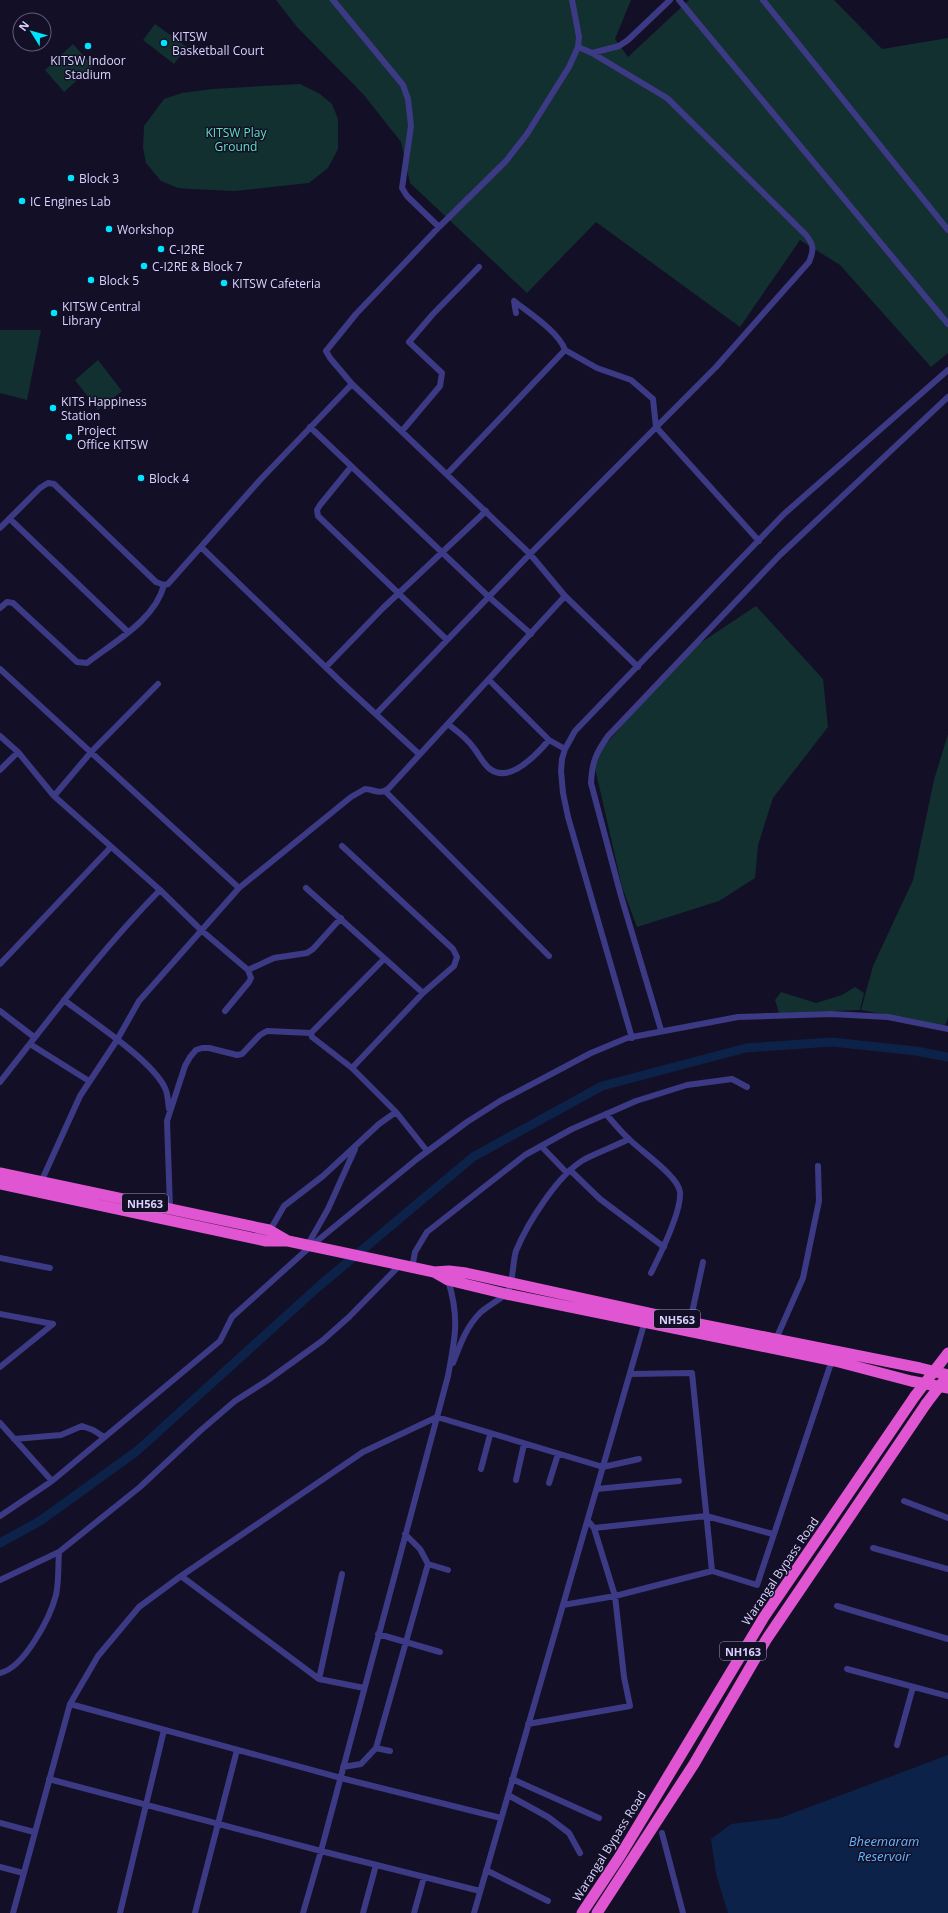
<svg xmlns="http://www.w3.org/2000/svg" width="948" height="1913" font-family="'Open Sans',sans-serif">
  <rect width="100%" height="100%" fill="#130f26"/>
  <path fill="#12302f" d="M276 0H631L615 39 628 57 689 0H834L882 49 948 38V353L931 367 840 265 800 240 740 327 596 222 527 293 410 183 401 142 364 95 297 27Z
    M155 24 187 47 174 64 143 40Z
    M73 44 93 66 64 92 45 70Z
    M300 84 320 94 332 104 338 119V149L328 168 309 183 235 191 190 189 178 188 161 181 146 163 143 148 144 126 164 99 182 93 212 89Z
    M0 330H41L27 400 0 393Z
    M98 360 122 391 98 410 75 380Z
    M756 606 823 679 828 727 773 798 758 845 755 878 719 901 637 927 622 887 593 759 685 653Z
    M948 734V1017L945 1026 861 1010 873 966 913 880 934 780Z
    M855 987 864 993 860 1010 779 1013 775 1000 781 992 816 1003 842 995Z"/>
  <path fill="#0c2248" d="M948 1755V1913H728L716 1874 711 1839 731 1824 780 1818Z"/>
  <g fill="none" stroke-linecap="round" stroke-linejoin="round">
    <path stroke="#0c2248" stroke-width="9" d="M0 1543 40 1521 137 1451 318 1287 473 1157 602 1086 746 1048 832 1042 916 1051 948 1057"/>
    <path stroke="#3d3a85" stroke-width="6" d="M333 0 403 85 408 99 411 126 402 188 407 196 439 227
      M679 0 948 324
      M763 0 948 230
      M592 53 619 46 628 40 670 0
      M565 350 597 368 631 380 653 399 656 427 759 541
      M310 427 489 597 531 634
      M402 431 440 386 442 373 409 342 433 314 479 267
      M351 467 320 505 317 510 318 516 446 639
      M447 474 565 350C559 332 529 313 514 301L516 313
      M10 519 128 632
      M0 528 40 488 48 483 54 484 156 582 164 585 168 584 260 480 352 384
      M201 547 342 683 419 754
      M565 596 530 554 352 384 330 358 326 351 356 314 439 227 506 161 527 134 569 67 578 47 579 37 572 0
      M0 608 7 602 13 603 77 662 87 663C114 642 155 620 164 585
      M326 667 383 608 486 511
      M0 669 239 888
      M489 680 549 740 565 749
      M376 714 530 554 716 367 809 262C814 250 814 245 806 235L667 98 592 53 578 47
      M448 724C457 731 467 738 473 747 479 754 483 764 490 769 510 784 538 753 549 740
      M0 736 18 752 54 796 160 890 201 930 248 970 251 978 249 982 225 1011
      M0 770 18 752
      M385 791 549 956
      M54 796 92 751 158 684
      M342 846 453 949 457 957 454 966 423 993 352 1068
      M306 888 423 993
      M0 964 111 847
      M248 970 274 958 307 953 313 949 341 918
      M64 1000C90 1020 152 1060 165 1088 168 1094 168 1102 169 1109
      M0 1011 34 1037
      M661 1030 621 896 591 783C592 762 596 753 608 736L780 555 948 397
      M632 1038 568 817 563 793 561 771 562 759 565 749 575 731 784 514 948 370
      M30 1044 89 1081
      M0 1082C52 1016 101 950 160 890
      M396 1112 427 1151
      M606 1114C614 1123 621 1132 629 1139 642 1152 678 1176 680 1192 682 1211 660 1255 651 1273
      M541 1146 567 1173
      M570 1170 600 1199 664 1247
      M41 1182 80 1096 117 1040 139 1001 239 888 351 797 365 789C374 789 380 796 389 788L565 596 638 667
      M170 1208 167 1121 185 1066 190 1057 196 1050 202 1048H209L237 1055 242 1054 260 1035 267 1031 311 1033
      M269 1232 284 1206 323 1176 379 1124 396 1112 352 1068 312 1037 311 1033 384 959
      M307 1246 328 1209 355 1149
      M0 1258 50 1268
      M412 1268 415 1252 427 1232 525 1155 572 1129 636 1101 687 1085 732 1079 747 1087
      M0 1314 53 1324
      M690 1322 703 1262
      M776 1339 803 1278 819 1201 818 1166
      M453 1363C460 1345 466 1327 480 1313 485 1308 505 1296 507 1293 514 1281 512 1264 516 1251 527 1224 558 1174 585 1159 599 1152 615 1146 629 1139
      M0 1367 53 1324
      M630 1374 692 1373 712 1571
      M0 1423 52 1481
      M14 1439 61 1435 82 1426 93 1430 104 1437
      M481 1469 490 1435
      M516 1480 524 1444
      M549 1483 558 1454
      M597 1489 679 1481
      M904 1501 948 1518
      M0 1516 52 1481 220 1341 232 1317 311 1246 417 1159 467 1122 500 1101 591 1053 627 1038 738 1017 831 1014 888 1017 948 1029
      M594 1528 706 1516 773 1534
      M873 1548 948 1569
      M428 1564 448 1570
      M181 1576 319 1679 364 1688
      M0 1580 59 1552 140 1487 200 1431 235 1401 268 1380 322 1341 349 1317 400 1265
      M563 1605 615 1596 712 1571 757 1585 832 1360
      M837 1606 948 1639
      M378 1634 440 1652
      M847 1669 948 1696
      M0 1673C24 1668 50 1618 56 1595 59 1582 58 1566 59 1552
      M319 1679 342 1574
      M70 1704 341 1778 501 1818
      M528 1724 630 1706 624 1677 615 1596 594 1528 588 1521
      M897 1745 913 1687
      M376 1748 390 1751
      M343 1767 361 1764 376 1748 428 1564 420 1549 405 1534
      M49 1779 321 1851 480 1891
      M512 1779 599 1818
      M508 1795 548 1817 569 1833 580 1853
      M0 1823 34 1832
      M662 1833 683 1913
      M0 1867 23 1873
      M486 1870 548 1901
      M13 1913 70 1704 98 1656 139 1607 181 1576 363 1452 437 1417 603 1467 639 1459
      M120 1913 164 1730
      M195 1913 237 1750
      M303 1913 321 1851 448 1376C455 1338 460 1319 448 1280
      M363 1913 376 1865
      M414 1913 424 1877
      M474 1913 645 1321"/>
    <path stroke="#e055d1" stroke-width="11" d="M0 1173 269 1230 288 1241 434 1272 448 1280 506 1294 835 1361 911 1381 948 1388
      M0 1184 266 1241H287
      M434 1272 449 1271 466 1273 690 1322 920 1368 948 1375
      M582 1913 620 1856 764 1617 915 1396
      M597 1913 694 1764 766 1640 926 1404"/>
    <path stroke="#e055d1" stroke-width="11" d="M915 1396 948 1353
      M926 1404 948 1375"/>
  </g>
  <g fill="#00e5ff" stroke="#130f26" stroke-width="1.5">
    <circle cx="164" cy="43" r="4"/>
    <circle cx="88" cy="46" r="4"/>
    <circle cx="71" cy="178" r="4"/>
    <circle cx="22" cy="201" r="4"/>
    <circle cx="109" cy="229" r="4"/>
    <circle cx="161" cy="249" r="4"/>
    <circle cx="144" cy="266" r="4"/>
    <circle cx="91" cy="280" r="4"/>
    <circle cx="224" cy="283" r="4"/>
    <circle cx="54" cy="313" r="4"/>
    <circle cx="53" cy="408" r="4"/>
    <circle cx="69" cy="437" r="4"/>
    <circle cx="141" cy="478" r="4"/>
  </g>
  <g text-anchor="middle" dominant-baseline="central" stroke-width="3" stroke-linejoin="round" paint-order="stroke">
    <g fill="#130f26" stroke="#9e99be" stroke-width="1">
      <rect x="122" y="1194" width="46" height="18" rx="3"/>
      <rect x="654" y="1310" width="46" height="18" rx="3"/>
      <rect x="720" y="1642" width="46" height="18" rx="3"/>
    </g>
    <g font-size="11" font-weight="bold" fill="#d9d4ff">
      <text x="145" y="1203">NH563</text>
      <text x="677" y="1319">NH563</text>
      <text x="743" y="1651">NH163</text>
    </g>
    <g font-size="12" fill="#d9d4ff" stroke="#130f26" text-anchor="start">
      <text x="172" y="36">KITSW<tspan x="172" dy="14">Basketball Court</tspan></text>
      <text x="88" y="60" text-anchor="middle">KITSW Indoor<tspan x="88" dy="14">Stadium</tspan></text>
      <text x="79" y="178">Block 3</text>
      <text x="30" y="201">IC Engines Lab</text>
      <text x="117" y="229">Workshop</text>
      <text x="169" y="249">C-I2RE</text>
      <text x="152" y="266">C-I2RE &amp; Block 7</text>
      <text x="99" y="280">Block 5</text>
      <text x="232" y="283">KITSW Cafeteria</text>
      <text x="62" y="306">KITSW Central<tspan x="62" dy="14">Library</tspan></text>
      <text x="61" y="401">KITS Happiness<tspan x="61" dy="14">Station</tspan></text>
      <text x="77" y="430">Project<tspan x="77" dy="14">Office KITSW</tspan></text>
      <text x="149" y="478">Block 4</text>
    </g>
    <g font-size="12" fill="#5fe0c0" stroke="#130f26">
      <text x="236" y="132">KITSW Play<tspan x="236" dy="14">Ground</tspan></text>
    </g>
    <g font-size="12" fill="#d9d4ff" stroke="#130f26">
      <text transform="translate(780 1571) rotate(-56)">Warangal Bypass Road</text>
      <text transform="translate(609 1846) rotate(-58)">Warangal Bypass Road</text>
    </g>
    <g font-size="13" font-style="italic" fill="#62b6ff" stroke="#130f26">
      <text x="884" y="1841">Bheemaram<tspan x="884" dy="15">Reservoir</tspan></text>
    </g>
  </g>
  <g transform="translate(32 32) rotate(307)"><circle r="19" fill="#130f26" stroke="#625e7d"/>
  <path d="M0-3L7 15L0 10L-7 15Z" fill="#00e5ff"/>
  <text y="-6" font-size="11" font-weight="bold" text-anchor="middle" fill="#d9d4ff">N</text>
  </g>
</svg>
